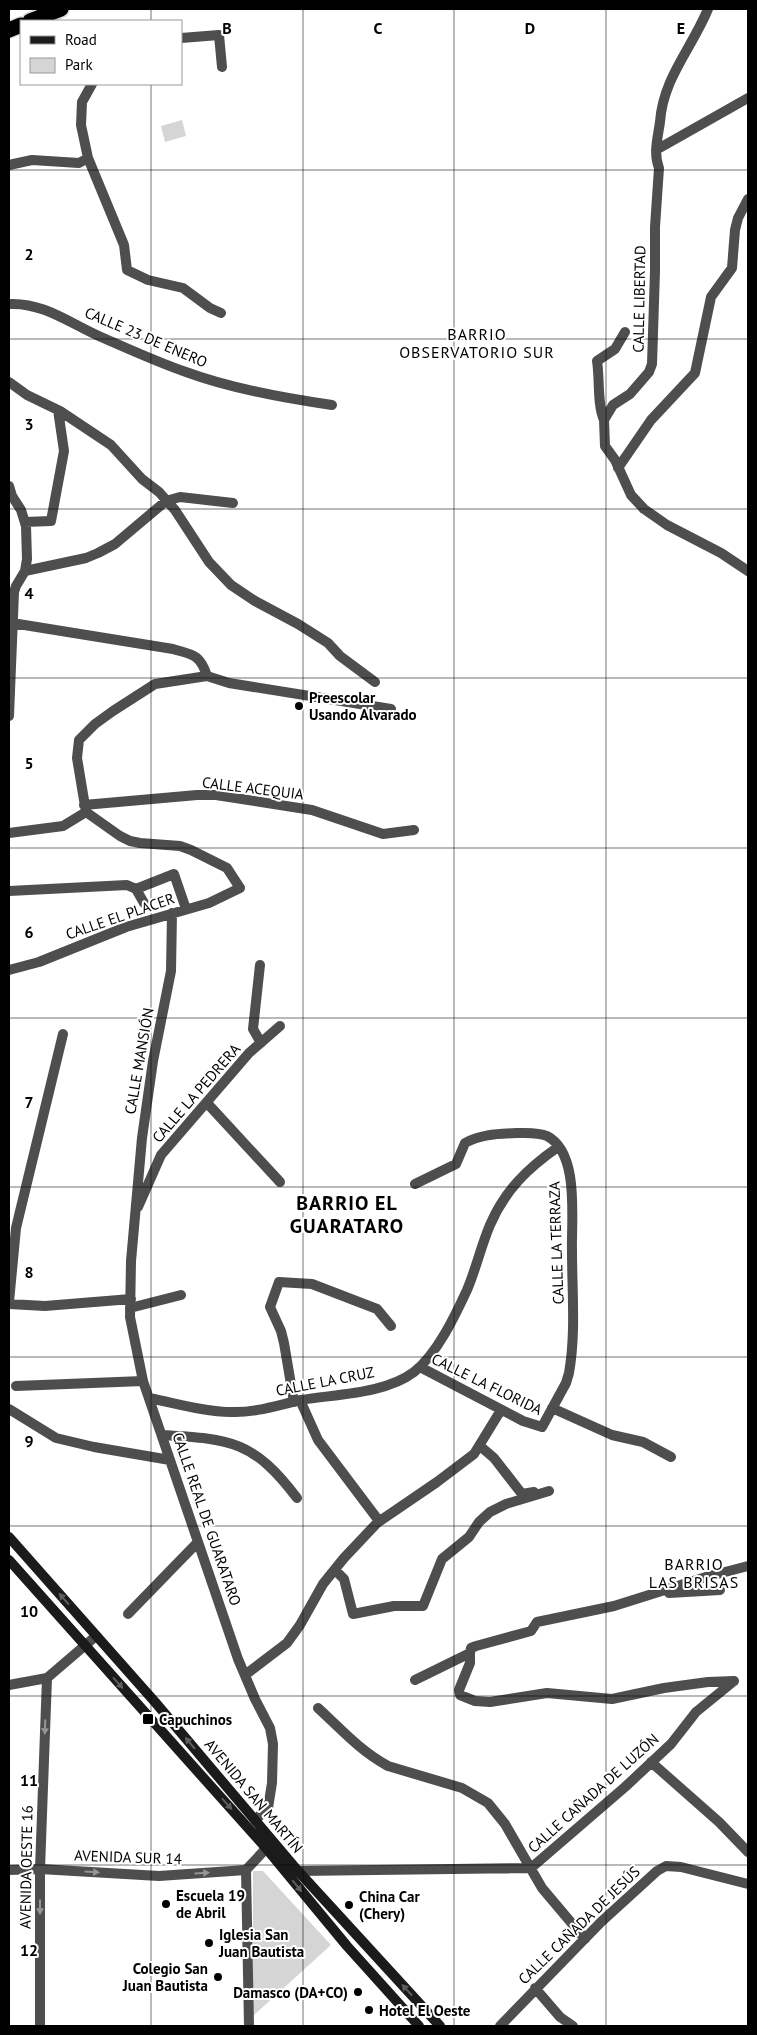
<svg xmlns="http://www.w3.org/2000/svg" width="757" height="2035" font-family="'PT Sans',sans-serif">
  <rect width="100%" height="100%" fill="#fff"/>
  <path fill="#d5d5d5" d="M182 120 186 136 165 142 161 126Z
    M253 1871H263L331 1945 253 2016Z"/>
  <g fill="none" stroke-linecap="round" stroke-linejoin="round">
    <g stroke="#dbdbdb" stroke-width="18">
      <path id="motorway" d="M30 21 61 9
        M9 30 21 25"/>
    </g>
    <path stroke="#4e4e4e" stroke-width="10" d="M708 9C692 48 663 78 660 122 658 137 653 153 659 168L655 227V271L652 364 649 372 630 394 613 405 604 420 605 446 615 460 631 495 644 509 667 525 721 553 748 571
      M181 38 219 35 222 67
      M92 84 82 102 81 125 88 158 124 245 127 270 148 280 183 288 210 308 221 313
      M656 150 748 98
      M9 165 32 160 79 163 88 158
      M9 304C43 302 71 324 101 337 129 349 157 362 186 372 232 389 283 398 332 405
      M9 382 27 395 60 411 111 445 142 479 159 492 175 510 209 562 231 585 255 601 298 624 328 643 340 656 375 682
      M604 420C597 404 600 380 597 361L615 349 625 332
      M618 468 651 420 695 373 711 297 732 268 735 230 738 218 748 199
      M9 486 12 496 21 510 26 526 27 559 25 571 16 586 14 592 9 716
      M25 522 51 521 64 451 58 410
      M25 571 86 558 98 553 115 544 166 501 180 497 233 503
      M9 624 12 623 173 649C193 655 200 654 207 676
      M84 805 197 795H216L312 810 383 834 414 830
      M86 812 77 758 79 740 95 724 113 711 155 684 207 676 229 683 391 709
      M9 833 63 826 86 812
      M136 889 174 874 186 909
      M9 891 127 885 136 889 144 903
      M172 913 171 971 153 1061 142 1138 131 1261 130 1317 143 1381 238 1659 255 1699 270 1728 273 1744 272 1783 268 1808 255 1820
      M260 965 253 1029 261 1043
      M9 970 39 962 126 927 209 903 240 888 227 868 191 850 180 846 140 843 130 841 120 836 86 812
      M207 1103 280 1182
      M415 1184 456 1164 465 1143C481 1134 498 1134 517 1133 526 1133 538 1132 547 1136 580 1153 571 1220 572 1251 572 1292 576 1333 569 1373L566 1383 542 1427 523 1421 420 1367
      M138 1207 161 1155 249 1053 280 1026
      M9 1302 16 1228 63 1034
      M9 1304 45 1306 131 1299
      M130 1308 181 1295
      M16 1386 143 1381
      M149 1398C175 1403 204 1412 231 1412 255 1413 278 1405 301 1400 336 1394 385 1394 414 1372 437 1354 455 1316 467 1290 476 1269 481 1246 490 1225 505 1190 528 1168 558 1147
      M300 1400 318 1440 379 1521
      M294 1402 284 1343 281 1331 270 1307 279 1282 312 1284 377 1309 391 1326
      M552 1408 612 1435 643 1442 671 1457
      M9 1409 56 1438 94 1447 170 1460
      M163 1435C231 1439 254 1441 297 1498
      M480 1446 494 1458 522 1494 534 1492
      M335 1570 344 1579 353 1614 394 1606H423L442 1559 469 1537 479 1522 490 1512 506 1504 549 1491
      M669 1593 720 1590
      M128 1614 198 1542
      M470 1653V1663L459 1690 460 1695 475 1701 490 1702 547 1693 612 1699 664 1688 708 1682 734 1681
      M245 1675 287 1643 300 1625 323 1584 344 1558 377 1523 437 1482 474 1454 501 1410
      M415 1680 470 1653 471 1648 476 1646 531 1631 537 1622 614 1606 706 1577 748 1566
      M318 1708C341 1729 360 1751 388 1766L462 1788 488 1803 505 1824 542 1888 585 1939
      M651 1762 719 1822 748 1852
      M298 1871 531 1868 625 1787 671 1744 696 1712 734 1681
      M535 1988 560 2017 573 2026
      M40 2026V1869L47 1678
      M249 2026 246 1870 272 1842
      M500 2026 601 1922 657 1871 666 1866 681 1867 748 1884"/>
    <path stroke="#4e4e4e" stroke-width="10" d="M9 1685 47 1678 96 1636
      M9 1870 40 1869 159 1876 246 1870"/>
    <path stroke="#1b1b1b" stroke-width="10" d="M9 1537 155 1702 298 1871 440 2026
      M9 1560 266 1848 347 1946 419 2026"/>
    <use href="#motorway" stroke="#000" stroke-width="15"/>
  </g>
  <defs><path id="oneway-solid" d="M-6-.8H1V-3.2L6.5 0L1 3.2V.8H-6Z" transform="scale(1.25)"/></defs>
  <g fill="#5f5f5f">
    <use href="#oneway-solid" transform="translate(64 1599) rotate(-131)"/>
    <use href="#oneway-solid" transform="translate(118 1683) rotate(48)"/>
    <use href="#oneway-solid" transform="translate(190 1743) rotate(-130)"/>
    <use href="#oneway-solid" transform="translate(227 1804) rotate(48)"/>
    <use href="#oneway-solid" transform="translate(297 1886) rotate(51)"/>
    <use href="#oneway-solid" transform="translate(407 1990) rotate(-133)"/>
  </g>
  <g fill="#959595">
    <use href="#oneway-solid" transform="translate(45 1727) rotate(92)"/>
    <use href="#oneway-solid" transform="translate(92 1872) rotate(3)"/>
    <use href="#oneway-solid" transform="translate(202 1873) rotate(-4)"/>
    <use href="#oneway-solid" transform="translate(40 1907) rotate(90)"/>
  </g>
  <path fill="none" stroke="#000" stroke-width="1" stroke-opacity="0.55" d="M151 9V21M303 9V2026M454 9V2026M606 9V2026M151 84V2026M9 170H748M9 339H748M9 509H748M9 678H748M9 848H748M9 1018H748M9 1187H748M9 1357H748M9 1526H748M9 1696H748M9 1865H748"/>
  <g fill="#000" stroke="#fff" stroke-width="2">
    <circle cx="299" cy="706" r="5"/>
    <rect x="142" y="1713" width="12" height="12" rx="2.5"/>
    <circle cx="166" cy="1904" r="5"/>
    <circle cx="349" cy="1905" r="5"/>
    <circle cx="209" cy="1943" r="5"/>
    <circle cx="218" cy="1977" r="5"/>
    <circle cx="358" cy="1992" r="5"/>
    <circle cx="369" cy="2010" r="5"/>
  </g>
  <g text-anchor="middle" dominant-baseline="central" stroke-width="4" stroke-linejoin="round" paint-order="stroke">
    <g font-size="15" fill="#000" stroke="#fff">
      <text transform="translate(639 299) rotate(-89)">CALLE LIBERTAD</text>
      <text transform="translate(146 337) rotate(23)">CALLE 23 DE ENERO</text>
      <text transform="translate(253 788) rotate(7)">CALLE ACEQUIA</text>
      <text transform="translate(120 916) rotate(-19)">CALLE EL PLACER</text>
      <text transform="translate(139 1061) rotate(-80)">CALLE MANSIÓN</text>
      <text transform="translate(196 1093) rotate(-49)">CALLE LA PEDRERA</text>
      <text transform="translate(556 1243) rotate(-92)">CALLE LA TERRAZA</text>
      <text transform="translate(325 1381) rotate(-11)">CALLE LA CRUZ</text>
      <text transform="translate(487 1384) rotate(26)">CALLE LA FLORIDA</text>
      <text transform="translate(207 1519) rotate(71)">CALLE REAL DE GUARATARO</text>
      <text transform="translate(593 1793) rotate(-42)">CALLE CAÑADA DE LUZÓN</text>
      <text transform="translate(254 1796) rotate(50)">AVENIDA SAN MARTÍN</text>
      <text transform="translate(128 1857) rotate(2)">AVENIDA SUR 14</text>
      <text transform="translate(26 1867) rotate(-89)">AVENIDA OESTE 16</text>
      <text transform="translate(579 1925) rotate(-44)">CALLE CAÑADA DE JESÚS</text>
    </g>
    <g font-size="15" font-weight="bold" fill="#000" stroke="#fff" text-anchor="start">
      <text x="309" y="697">Preescolar<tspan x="309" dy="17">Usando Alvarado</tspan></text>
      <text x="159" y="1719">Capuchinos</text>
      <text x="176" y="1895">Escuela 19<tspan x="176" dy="17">de Abril</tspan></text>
      <text x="359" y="1896">China Car<tspan x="359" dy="17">(Chery)</tspan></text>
      <text x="219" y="1934">Iglesia San<tspan x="219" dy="17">Juan Bautista</tspan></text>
      <text x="208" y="1968" text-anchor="end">Colegio San<tspan x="208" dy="17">Juan Bautista</tspan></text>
      <text x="348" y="1992" text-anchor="end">Damasco (DA+CO)</text>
      <text x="379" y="2010">Hotel El Oeste</text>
    </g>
    <g font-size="16" letter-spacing="1" fill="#000" stroke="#fff">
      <text x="477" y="334">BARRIO<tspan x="477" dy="18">OBSERVATORIO SUR</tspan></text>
      <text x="694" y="1564">BARRIO<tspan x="694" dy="18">LAS BRISAS</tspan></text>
    </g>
    <g font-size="20" font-weight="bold" letter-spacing="1" fill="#000" stroke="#fff">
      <text x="347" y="1203">BARRIO EL<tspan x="347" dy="23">GUARATARO</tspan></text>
    </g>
  </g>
  <g font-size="16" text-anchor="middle" font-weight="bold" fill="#000" stroke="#fff" stroke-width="4" stroke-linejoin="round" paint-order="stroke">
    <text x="227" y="34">B</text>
    <text x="378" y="34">C</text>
    <text x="530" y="34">D</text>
    <text x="681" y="34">E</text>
    <text x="29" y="260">2</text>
    <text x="29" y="430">3</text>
    <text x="29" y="599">4</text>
    <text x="29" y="769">5</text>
    <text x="29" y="938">6</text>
    <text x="29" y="1108">7</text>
    <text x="29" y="1278">8</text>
    <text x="29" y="1447">9</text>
    <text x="29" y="1617">10</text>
    <text x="29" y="1786">11</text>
    <text x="29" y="1956">12</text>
  </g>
  <rect width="757" height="2035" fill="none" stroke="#000000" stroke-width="20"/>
  <rect x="20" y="20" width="162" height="65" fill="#ffffff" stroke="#999999"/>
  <rect x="30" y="36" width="25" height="8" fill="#1b1b1b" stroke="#999999"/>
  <text x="65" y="45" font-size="15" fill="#000000">Road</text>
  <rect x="30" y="58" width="25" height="15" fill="#d5d5d5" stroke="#999999"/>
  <text x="65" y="70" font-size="15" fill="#000000">Park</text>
</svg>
